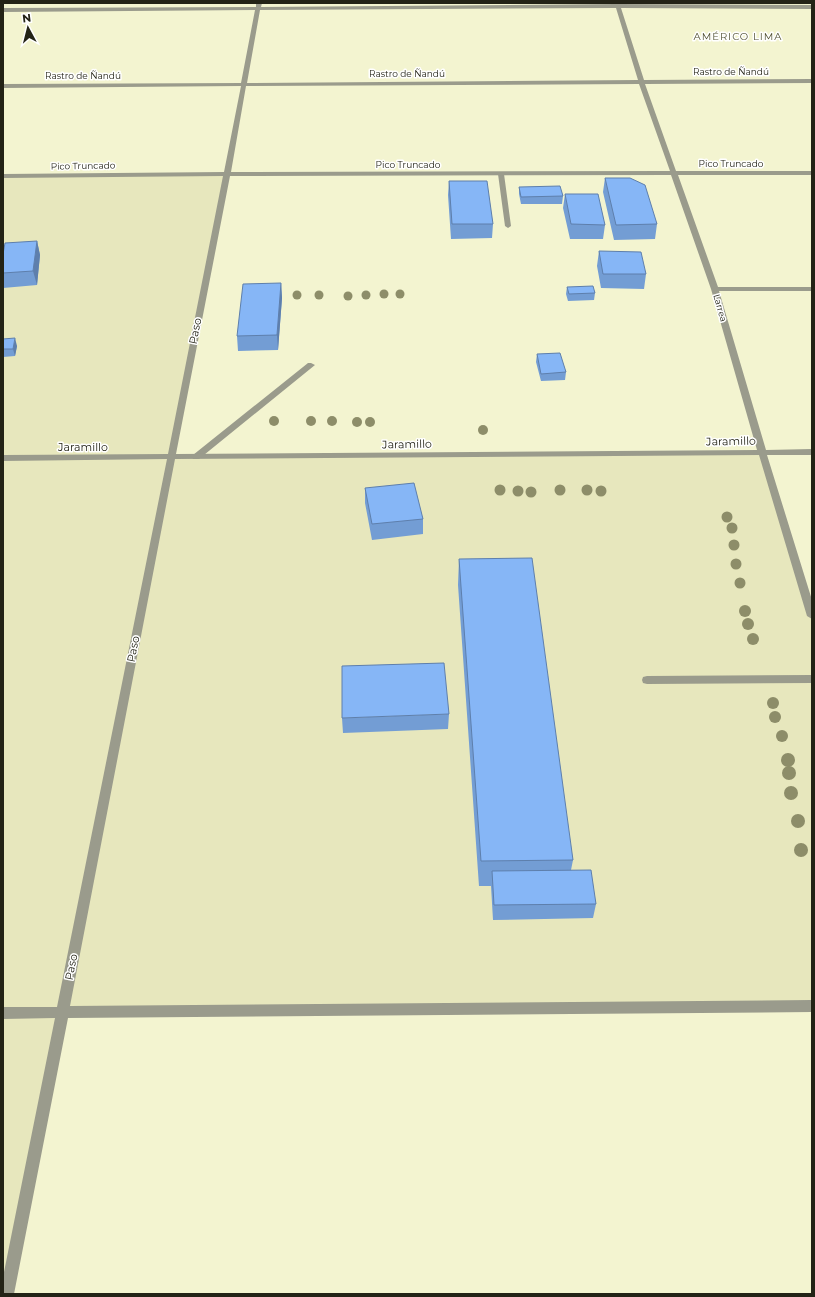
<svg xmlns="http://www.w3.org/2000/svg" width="815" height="1297" font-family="Montserrat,sans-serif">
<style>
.built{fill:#e7e7bd}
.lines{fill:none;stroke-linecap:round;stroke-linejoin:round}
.lane{fill:#9a9b8c;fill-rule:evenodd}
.street{fill:#9a9b8c;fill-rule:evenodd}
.tree{fill:#8d8d69}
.wall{fill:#739dd4}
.shaded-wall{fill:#5e7fac}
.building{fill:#86b6f6;stroke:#5e7fac}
.labels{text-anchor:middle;stroke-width:3;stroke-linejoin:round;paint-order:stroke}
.far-street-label{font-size:9px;fill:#232316;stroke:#fff}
.far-neighbourhood-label{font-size:10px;letter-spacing:1px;fill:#545435;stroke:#fff}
.street-label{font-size:11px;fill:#232316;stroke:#fff}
</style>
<rect width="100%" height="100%" fill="#f3f4d0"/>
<path class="built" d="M227 174 170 457 762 452 812 616V1006L62 1013 3 1294V176Z"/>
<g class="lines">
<path class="lane" d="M501 172 504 174 511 226 508 228 505 226 498 174Z
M308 363H311L315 365 199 459H193L192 457 193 455Z
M812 675V683L647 684 643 683 642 680 643 677 647 676Z"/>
<path class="street" d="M256 3H262L261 7 615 4 614 3H620V4L812 5V9L621 8 644 80 812 79V83L645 84 676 171H812V175H678L718 287H812V291H719L766 450 812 449V455H767L812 600V619L807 616 759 455 175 459 70 1006 812 1000V1012L68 1018 14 1294H3V1277L55 1018 3 1019V1007H57L167 459 3 461V455L168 454 223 176 3 178V174L224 172 241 86 3 88V84L241 83 255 10 3 12V8L256 7ZM616 8 638 80 247 83 260 10ZM639 84 670 171 231 172 246 86ZM671 175 711 289 757 450 176 454 230 176Z"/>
</g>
<g class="tree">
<circle cx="384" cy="294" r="4.5"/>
<circle cx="400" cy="294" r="4.5"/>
<circle cx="297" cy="295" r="4.5"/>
<circle cx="319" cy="295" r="4.5"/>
<circle cx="366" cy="295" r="4.5"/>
<circle cx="348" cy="296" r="4.5"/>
<circle cx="274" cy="421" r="5"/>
<circle cx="311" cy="421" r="5"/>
<circle cx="332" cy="421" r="5"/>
<circle cx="357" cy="422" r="5"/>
<circle cx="370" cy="422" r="5"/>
<circle cx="483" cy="430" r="5"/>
<circle cx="500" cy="490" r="5.5"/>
<circle cx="560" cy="490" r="5.5"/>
<circle cx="587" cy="490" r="5.5"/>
<circle cx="518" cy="491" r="5.5"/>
<circle cx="601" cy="491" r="5.5"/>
<circle cx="531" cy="492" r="5.5"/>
<circle cx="727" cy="517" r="5.5"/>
<circle cx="732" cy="528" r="5.5"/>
<circle cx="734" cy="545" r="5.5"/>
<circle cx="736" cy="564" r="5.5"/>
<circle cx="740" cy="583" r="5.5"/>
<circle cx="745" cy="611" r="6"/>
<circle cx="748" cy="624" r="6"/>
<circle cx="753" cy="639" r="6"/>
<circle cx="773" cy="703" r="6"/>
<circle cx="775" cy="717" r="6"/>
<circle cx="782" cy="736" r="6"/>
<circle cx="788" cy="760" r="7"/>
<circle cx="789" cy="773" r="7"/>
<circle cx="791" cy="793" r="7"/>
<circle cx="798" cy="821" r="7"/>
<circle cx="801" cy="850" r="7"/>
</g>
<path class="wall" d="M605 178 657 224 655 239 614 240 603 192Z
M449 181 493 224 492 238 451 239 448 195Z
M519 187 563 196 562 204H521L519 194Z
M565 194 605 225 603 239H570L563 208Z
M37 241 40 255 37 285 3 288V254Z
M599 251 646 274 644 289 601 288 597 266Z
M281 283 282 298 278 350 238 351 237 336Z
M567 287 595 293 594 300 568 301 566 294Z
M3 339 17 346 15 356 3 357Z
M537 354 566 372 565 380 541 381 536 362Z
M365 488 423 519V534L372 540 365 503Z
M459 559 573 860 571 870 596 904 593 918 493 920 491 886H479L458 585Z
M449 714 448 729 343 733 342 718Z"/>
<path class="shaded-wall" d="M37 241 40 255 37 285 33 271Z
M281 283 282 298 278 350 277 335Z
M15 338 17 346 15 356 13 349Z"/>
<path class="building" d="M605 178H630L645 185 657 224 616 225Z
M449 181H487L493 224H452Z
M560 186 563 196 521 197 519 187Z
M565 194H598L605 225 571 224Z
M37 241 33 271 3 273V254L5 243Z
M599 251 641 252 646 274H603Z
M281 283 277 335 237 336 243 284Z
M593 286 595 293 569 294 567 287Z
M15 338 13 349H3V339Z
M560 353 566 372 541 374 537 354Z
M414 483 423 519 372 524 365 488Z
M532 558 573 860 481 861 459 559Z
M444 663 449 714 342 718V666Z
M591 870 596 904 494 905 492 871Z"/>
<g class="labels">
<g class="far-street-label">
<text x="731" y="75">Rastro de Ñandú</text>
<text x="407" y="77">Rastro de Ñandú</text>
<text x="83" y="79">Rastro de Ñandú</text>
<text x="731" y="167">Pico Truncado</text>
<text x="408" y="168">Pico Truncado</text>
<text transform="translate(83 166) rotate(-1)" y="3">Pico Truncado</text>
<text transform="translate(720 308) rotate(74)" y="3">Larrea</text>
</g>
<g class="far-neighbourhood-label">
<text x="738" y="40">AMÉRICO LIMA</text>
</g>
<g class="street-label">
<text transform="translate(195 331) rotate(-79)" y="4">Paso</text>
<text transform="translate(731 441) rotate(-1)" y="4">Jaramillo</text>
<text transform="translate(407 444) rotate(-1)" y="4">Jaramillo</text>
<text x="83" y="451">Jaramillo</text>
<text transform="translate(133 649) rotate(-79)" y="4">Paso</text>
<text transform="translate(71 967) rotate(-79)" y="4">Paso</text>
</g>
</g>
<rect width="815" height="1297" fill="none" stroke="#232316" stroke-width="8"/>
<g transform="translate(28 28) rotate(353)" stroke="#ffffff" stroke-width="3" paint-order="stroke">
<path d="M0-3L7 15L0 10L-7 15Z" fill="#232316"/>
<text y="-6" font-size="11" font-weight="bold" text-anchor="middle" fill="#232316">N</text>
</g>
</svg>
